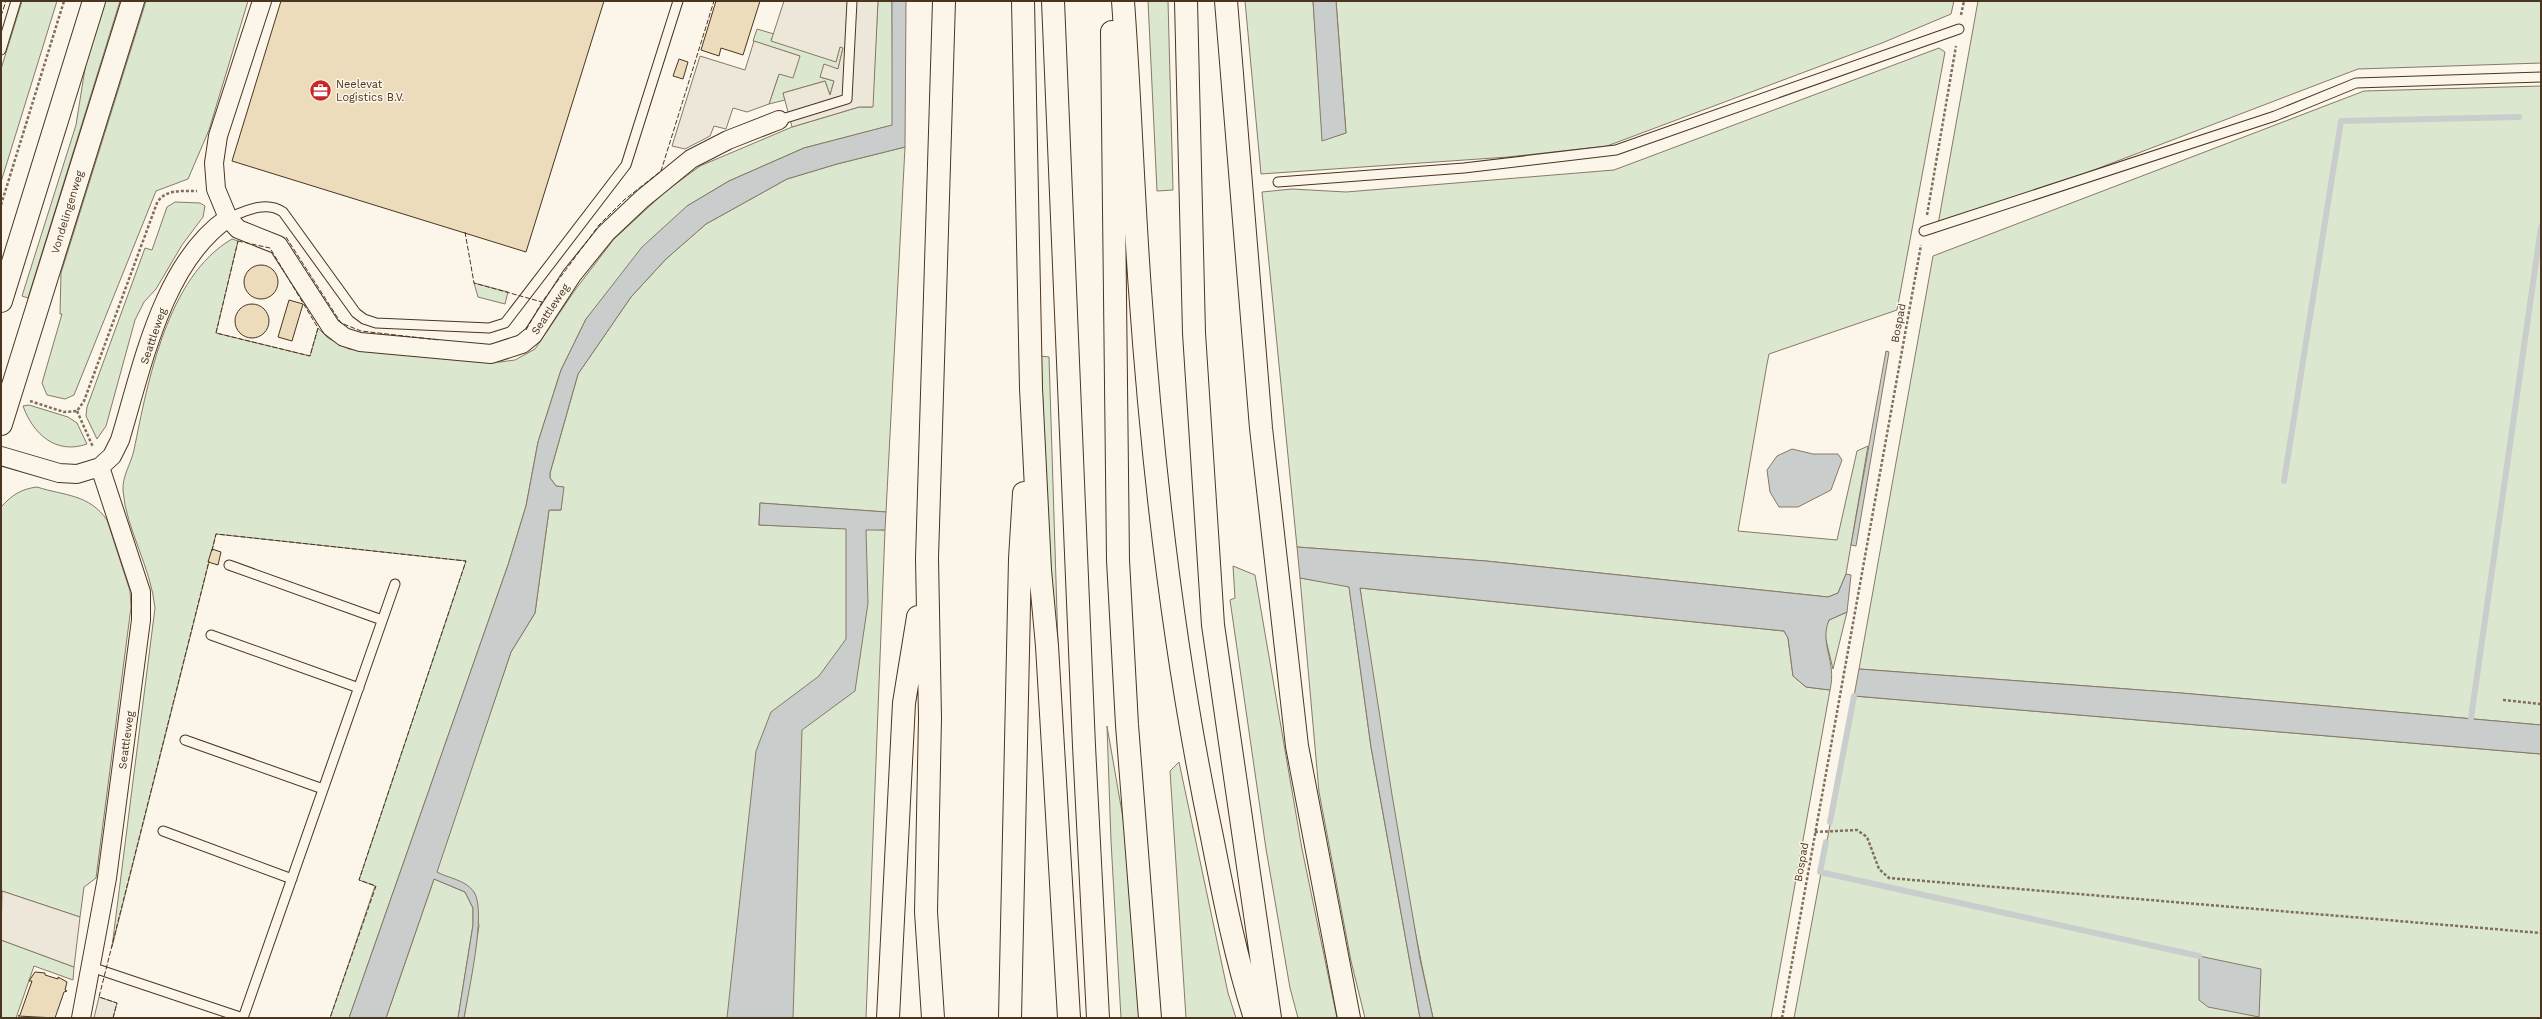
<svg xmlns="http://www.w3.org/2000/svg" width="2542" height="1019" font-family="'Work Sans',sans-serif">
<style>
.green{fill:#dce7d0;stroke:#887966}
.parking{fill:#ede7d9;stroke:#887966}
.water{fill:#c9cecd;stroke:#887966}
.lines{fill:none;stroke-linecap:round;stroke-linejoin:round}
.stream{stroke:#c9cecd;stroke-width:6}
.building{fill:#ecdcbc;stroke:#4a3520}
.service-casing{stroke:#4a3520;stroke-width:11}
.minor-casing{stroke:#4a3520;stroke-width:20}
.secondary-casing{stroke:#4a3520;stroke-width:24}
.motorway-casing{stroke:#4a3520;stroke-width:24}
.path{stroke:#7f6f5c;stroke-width:2.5;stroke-dasharray:3 2;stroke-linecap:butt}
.service{stroke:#fbf6e9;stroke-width:9}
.minor{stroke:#fbf6e9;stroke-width:18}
.secondary{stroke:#fbf6e9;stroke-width:22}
.motorway{stroke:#fbf6e9;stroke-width:22}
.fence{stroke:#4a3520;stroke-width:1;stroke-dasharray:5 2;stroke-linecap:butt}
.labels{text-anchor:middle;stroke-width:3;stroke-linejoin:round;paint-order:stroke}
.poi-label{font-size:11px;fill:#4a3520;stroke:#fbf6e9;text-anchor:start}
.street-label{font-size:11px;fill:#4a3520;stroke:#fbf6e9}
</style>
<rect width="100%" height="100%" fill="#fbf6e9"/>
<path class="green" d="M22 1H57L1 182V69Z
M104 1H120L28 298 22 296 76 125 87 56Z
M146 1H248L209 130 188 179 156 191 74 395 65 399 47 395 42 383 62 314H60L61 273Z
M878 1H892L893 125 804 148 729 181 687 206 586 319 561 370 538 442 526 506 508 565 349 1018H330L375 886 359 880 466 561 216 534 112 947 155 608C151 567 126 529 123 491 122 476 131 464 134 450 148 381 167 277 232 239L238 241 216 333 310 356 318 328 328 338 349 349 480 361 500 362 515 360 535 349 575 290 614 239 666 191 700 166 792 127 859 107H872Z
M1148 1H1168L1173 190 1157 191Z
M1245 1H1313L1323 140 1346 133 1336 1H1954L1951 14 1882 43 1607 146 1508 157 1261 174Z
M1978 1H2541V63L2358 69 1937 230Z
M757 29 774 34 771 40 836 61 840 47 843 48 838 69 820 77 834 81 830 95 825 81 783 93 785 100 769 104 779 74 800 56 753 41Z
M1939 48 1945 52 1897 310 1769 354 1767 364 1738 531 1837 540 1857 451 1868 446 1846 574 1838 593 1828 597 1486 561 1297 547 1262 192 1292 189 1346 192 1614 170Z
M2541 86V725L2181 693 1859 669 1933 256 2364 91Z
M905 147 886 512 760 503 759 525 885 530 866 1018H464L479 926 474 892 436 872 511 652 535 613 549 510H561L563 487 556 486 550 478V473L578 374 631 297 666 259 706 224 787 179 837 164Z
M175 202 200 203 205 206 203 217 182 245 156 289 144 302 135 320 106 426 97 439 86 416 87 407 145 248 152 250 167 207Z
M474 283 508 292 505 304 478 297Z
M1041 356 1049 357 1058 645 1080 1018H1076L1052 645Z
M29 405 68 417 77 423 87 444C56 455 33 434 23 406Z
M37 487C65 496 89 494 107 520L130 591 131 607 96 878 84 887 80 917 2 891 1 895V507C12 495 21 489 37 487Z
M1233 566 1255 575 1302 849 1337 1018H1298L1290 988 1266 849 1230 600 1235 598Z
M1300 578 1349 586 1371 747 1420 1018H1365L1351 961 1319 792Z
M1360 588 1784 631 1788 638 1793 676 1806 687 1830 690 1771 1018H1433C1402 876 1379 732 1360 588Z
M1847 612 1833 669 1824 632 1829 620Z
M1854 696 2541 754V1018H1794Z
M1107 726 1127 841 1140 1018H1121L1111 841Z
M1179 762 1228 993 1236 1018H1186L1170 771Z
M434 879 465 892 473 908V925L458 1018H386Z
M1 940 74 967 73 980 34 966 16 1018H1Z"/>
<path class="parking" d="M784 1H878L873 107H859L792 127 783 93 825 81 830 95 834 81 820 77 824 64 838 69 843 48 840 47 836 62 771 41Z
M754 41 800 56 793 78 779 74 769 104 747 112 733 108 726 129 714 126 710 136 685 149 672 146 700 56 745 70Z
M2 891 80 917 74 967 1 940Z
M99 997 117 1003 113 1018H94Z"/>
<path class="water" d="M892 1H906L905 147 837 164 787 179 706 224 666 259 631 297 578 374 550 473V478L556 486 564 487 561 510H549L535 613 511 652 437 872C448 878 466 880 474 892 487 911 468 993 464 1018H458L473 925V908L465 892 434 879 386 1018H349L508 565 526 506 538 442 561 370 586 319 642 247 687 206 729 181 804 148 892 125Z
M1313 1H1336L1346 133 1322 141Z
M1886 351 1889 352 1856 546 1851 545Z
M1792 449 1813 454H1838L1842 460 1831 490 1798 507H1779L1770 492 1767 470 1777 456Z
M760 503 886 512 885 530H866L868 603 855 691 802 730 793 1018H727L756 751 771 712 819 676 846 639V529L759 525Z
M1297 547 1486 561 1828 597 1838 593 1846 574 1851 575 1847 612 1829 620C1819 644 1837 661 1830 690L1806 687 1793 676 1788 638 1784 631 1360 588 1392 795 1420 959 1433 1018H1420L1371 747 1349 587 1300 578Z
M1859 669 2181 693 2541 725V754L1854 696Z
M2199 956 2261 969 2259 1017 2208 1007 2199 1000Z"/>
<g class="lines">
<path class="stream" d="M2284 481 2341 121 2519 117
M2471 718 2541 227
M1830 822 1854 696
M1826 842 1820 872 2199 956"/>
</g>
<path class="building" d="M281 1H604L526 252 232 161Z
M716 1H760L743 55 721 48 719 56 701 50Z
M679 59 688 62 683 79 673 76Z
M244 282a17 17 0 1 1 34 0a17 17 0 1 1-34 0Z
M289 300 303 304 292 341 278 337Z
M235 321a17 17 0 1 1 34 0a17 17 0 1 1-34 0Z
M212 549 221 552 218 565 208 562Z
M35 972 45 973V975L58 979V977L67 982 65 990 67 991 64 992 55 1018 18 1016 20 1015 32 981H29Z"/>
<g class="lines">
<defs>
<path id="service" d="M1 50 16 1
M779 120 847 99 852 1
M1278 182 1464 168 1616 150 1959 29
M228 218C245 211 266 200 283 212L356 313 364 319 376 323 489 328 505 323 626 165 678 1
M1924 231 2275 116 2356 83 2541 77
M229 565 382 620
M211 635 359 688
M185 740 323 789
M163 831 292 879
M91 967 243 1018 395 584"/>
<path id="minor" d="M262 1 218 136 214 163 216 189 228 218 238 229 278 245 331 327 344 337 360 342 491 354 522 344 533 335 572 275 606 233 642 199 691 159 728 140 779 120
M1 456 59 473 77 474 100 467
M81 1018 107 878 141 620V592L100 467 112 456 120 440C142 368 162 263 228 218"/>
<path id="secondary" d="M1 301 94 1
M1 424 133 1"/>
<path id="motorway" d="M1023 1 1031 388 1040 570 1047 646 1069 1018
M1053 1 1084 746 1098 1018
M1123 1C1130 97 1133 194 1140 290 1153 473 1174 657 1212 837 1224 898 1236 959 1255 1018
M1186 1 1194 333 1213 625 1270 1018
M1226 1 1261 428 1297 746 1349 1018
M1112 32 1118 560 1127 725 1150 1018
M888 1018 904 703 918 617
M933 1018 926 912 930 718 927 558 944 1
M1010 1018 1020 559 1024 493"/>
</defs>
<use href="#service" class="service-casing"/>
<use href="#minor" class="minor-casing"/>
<use href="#secondary" class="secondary-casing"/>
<use href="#motorway" class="motorway-casing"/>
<path class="path" d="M1961 15 1964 1
M1 205 64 1
M1927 215 1956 46
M30 401 64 412 77 411 84 401 157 203C165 189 182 191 197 191
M77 411 93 447
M2503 700 2541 704
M1815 832 1857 830 1867 837 1879 869 1889 878 2541 933
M1782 1018 1921 245"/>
<use href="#service" class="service"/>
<use href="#minor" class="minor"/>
<use href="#secondary" class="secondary"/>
<use href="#motorway" class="motorway"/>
<path class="fence" d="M1 16 6 1
M465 232 474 283 542 302
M286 237 341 323 361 331 439 340
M238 241 270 248 318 328 310 356 216 333Z
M526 330 542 302 599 225 624 200 661 171 714 1
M212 551 216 534 466 561 359 880 376 886 330 1018
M113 1018 117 1003 99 997 209 561"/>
</g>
<defs>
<symbol id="office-disc" viewBox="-11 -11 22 22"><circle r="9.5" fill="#c62828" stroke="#fbf6e9"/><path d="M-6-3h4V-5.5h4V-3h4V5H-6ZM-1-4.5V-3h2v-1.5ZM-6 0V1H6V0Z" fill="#fff"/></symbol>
</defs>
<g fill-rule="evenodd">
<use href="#office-disc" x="308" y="78" width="25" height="25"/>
</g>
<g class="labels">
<g class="poi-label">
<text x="336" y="88">Neelevat<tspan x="336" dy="13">Logistics B.V.</tspan></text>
</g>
<g class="street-label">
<text transform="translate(67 212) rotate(-73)" y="4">Vondelingenweg</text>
<text transform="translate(550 309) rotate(-56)" y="4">Seattleweg</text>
<text transform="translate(1898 323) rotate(-79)" y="4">Bospad</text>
<text transform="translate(153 336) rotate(-71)" y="4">Seattleweg</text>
<text transform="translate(126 740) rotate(-82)" y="4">Seattleweg</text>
<text transform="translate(1801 862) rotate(-80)" y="4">Bospad</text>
</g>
</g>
<rect width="2542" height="1019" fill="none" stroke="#4a3520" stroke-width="4"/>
</svg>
